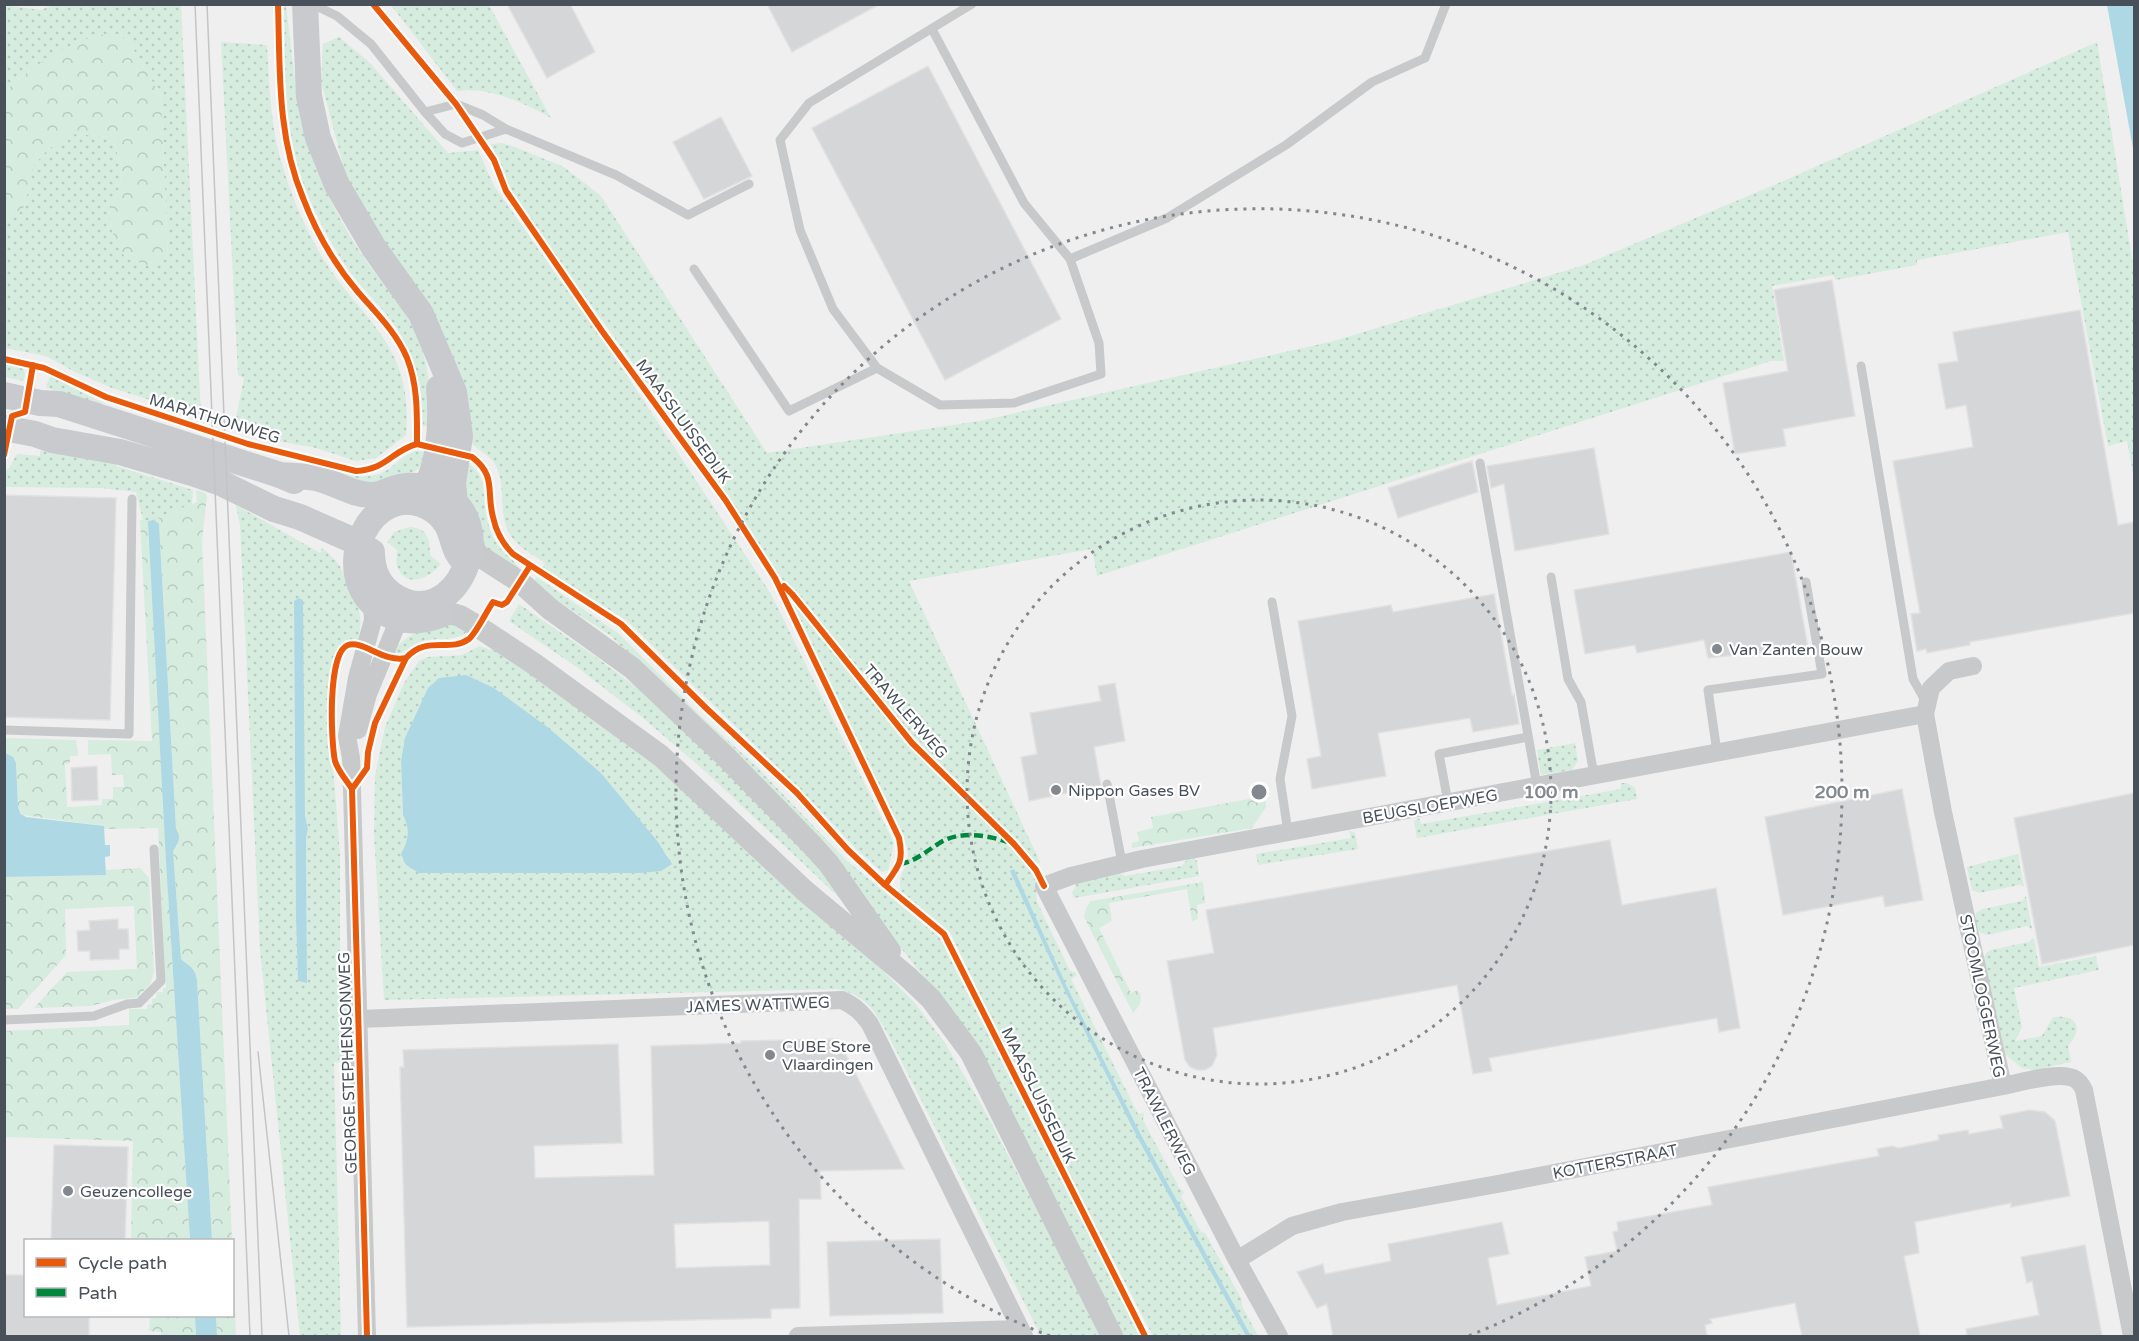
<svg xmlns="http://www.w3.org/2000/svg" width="2139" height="1341" font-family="'Varela Round',sans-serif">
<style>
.grass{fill:url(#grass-dots);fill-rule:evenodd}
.forest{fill:url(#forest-crowns)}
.water{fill:#afd8e5}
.building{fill:#d5d6d8;stroke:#e1e1e2;stroke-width:1.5;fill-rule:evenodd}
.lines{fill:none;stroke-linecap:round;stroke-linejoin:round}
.service{stroke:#c7c9ca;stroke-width:9}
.minor{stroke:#c7c9ca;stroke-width:18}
.tertiary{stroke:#c7c9ca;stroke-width:22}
.secondary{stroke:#c8cacd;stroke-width:26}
.tram{stroke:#c3c4c5;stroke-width:1.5}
.quiet{stroke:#00873e;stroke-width:4.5;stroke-dasharray:9 4.5;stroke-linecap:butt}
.cycleway-casing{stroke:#fff;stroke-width:10}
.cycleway{stroke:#e8590c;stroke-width:6}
.ring{fill:none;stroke:#82888e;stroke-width:3;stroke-dasharray:3 6}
.poi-dot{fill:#82888e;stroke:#fff;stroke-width:2}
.labels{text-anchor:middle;stroke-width:4.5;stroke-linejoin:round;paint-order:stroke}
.street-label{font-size:16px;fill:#485059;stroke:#fff}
.poi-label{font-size:16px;fill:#485059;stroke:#fff;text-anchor:start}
.centre{fill:#82888e;stroke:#fff;stroke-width:3}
.ring-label{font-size:18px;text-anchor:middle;font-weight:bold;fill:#82888e;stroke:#fff;stroke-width:4.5;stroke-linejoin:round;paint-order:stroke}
</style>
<defs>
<pattern id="grass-dots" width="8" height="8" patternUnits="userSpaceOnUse" patternTransform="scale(1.5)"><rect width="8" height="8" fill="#d6ecdf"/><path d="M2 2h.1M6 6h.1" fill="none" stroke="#b9ccc2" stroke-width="1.8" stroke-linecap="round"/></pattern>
<pattern id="forest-crowns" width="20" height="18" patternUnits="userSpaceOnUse" patternTransform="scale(1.5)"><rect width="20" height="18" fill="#d6ecdf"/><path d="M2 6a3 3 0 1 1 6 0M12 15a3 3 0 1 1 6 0" fill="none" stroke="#b9ccc2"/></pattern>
</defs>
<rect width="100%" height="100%" fill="#efefef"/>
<path class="grass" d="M55 4 181 5 201 416 112 388 75 372 46 356 5 348V221L24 207 34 165 48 149 75 134 112 137 122 168 118 194 109 212 114 238 125 257 146 265 168 258 161 96 129 42 113 32 34 67 5 91 4 5 41 10Z
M284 5H286C294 69 298 131 326 191 339 218 354 245 372 269 390 292 409 314 419 341 430 369 431 397 431 426H423C423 389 415 353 393 323 382 308 369 295 357 281 337 256 322 227 309 198 282 134 286 72 284 5Z
M391 5H489L551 118C522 102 490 87 457 91Z
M339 37 370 63 448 153 478 150 494 186 618 362 771 594 894 843 888 870 882 872 857 850 800 789 627 621 543 568 545 563C535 556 523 550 515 541 495 520 508 490 496 466 491 456 480 451 472 444L459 379 452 354 439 326 361 208 344 169 321 81 323 44Z
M221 42 267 45C269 78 270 113 277 145 285 179 298 213 314 243 354 318 415 338 406 435L376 458 356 461 316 448 278 441 234 428 244 378 238 375Z
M2097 42 2134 271V481L2127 441 2108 446 2068 232 1917 260V265L1836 280 1833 275 1772 286 1784 361H1771L1097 576 1092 549 909 581 1040 862 1038 864 910 734 772 567 662 404 510 192 501 167 491 144 502 143 515 147 564 167 601 196 767 453 980 421 1334 341 1584 265 1781 182Z
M5 364 23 367 25 374 24 381 5 377Z
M50 376 103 403 101 408 46 387Z
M40 451 74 453 116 461V466L193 490 192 504 153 520H143L136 492 102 488 5 487 4 471 9 468 17 454 40 456Z
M417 451 429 452 423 464 415 471 385 481 361 484 328 469C348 475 369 482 389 469 398 462 405 454 417 451Z
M469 464C490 478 481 501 488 523 491 534 496 544 504 552 509 557 516 562 519 569 510 564 498 559 490 553 472 538 465 491 462 468Z
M236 505 320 553 322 548C342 564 341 568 351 590 360 611 363 618 358 640L344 642 338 648 332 668 328 704 340 854V952L346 982 349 1061 334 1062 341 1336H300L260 950 240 525ZM294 601 305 816 308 829 306 838 307 982 298 981 296 920Z
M410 527C428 528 430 540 430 555L441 564C432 576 408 589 399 570 395 564 397 557 397 550L387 542 394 532Z
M537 577 619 634 702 717 757 767 846 860 940 938 1048 1154 1143 1336H1121L946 1005 893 938 681 707 611 636 532 584Z
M787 595 911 747 1001 836 1031 871 1038 885 1036 893 1037 902 1070 971 1075 972 1077 975 1071 979 1138 1114 1144 1113 1143 1120 1180 1189 1184 1192 1181 1196 1201 1232 1205 1233 1242 1300V1306L1258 1336H1153L1029 1098 950 932 901 891C896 872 909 870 908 854 908 848 904 840 902 835Z
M519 604 592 654 659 704 801 842 845 903 706 772 643 718 578 668 509 621Z
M454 625 469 630C458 642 438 637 423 641 411 643 404 655 393 656L391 653C409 631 427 627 454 625Z
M494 644 621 733 871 959 914 1002 945 1043 981 1104 1049 1233 1100 1336H1041L887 1033C875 1011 865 995 838 989L384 1000 374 834 375 776 385 727 404 683 419 661 428 657 462 655 480 646 490 650ZM550 729 601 773 668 856 408 843 407 822 403 815 401 761 405 738Z
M1575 743 1578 761 1572 770 1541 775 1537 750Z
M1621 783H1627L1635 788 1637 799 1417 838 1414 821 1419 818 1421 824 1621 789Z
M1349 831 1355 833 1358 849 1258 865 1256 854 1351 838Z
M2018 854 2024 887 2020 885 1979 893 1972 890 1967 867Z
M1194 857 1197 861 1199 876 1074 898 1072 893 1078 881 1116 871 1125 876 1182 866 1188 858Z
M2026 896 2032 929 2027 926 1987 935 1979 932 1974 921 1976 913 1982 909 2022 901Z
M2034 938 2039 967 2096 956 2099 970 2014 988 2022 1027 2015 1041 2042 1036 2053 1017C2064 1016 2080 1017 2076 1033 2075 1037 2070 1043 2068 1046L2071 1062 2034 1070 2022 1068 2003 1053 1983 961 1986 953 1990 950 2029 942Z"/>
<path class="forest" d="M113 32 129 42 161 96 168 259 146 265 125 257 114 238 109 212 118 194 122 168 112 137 75 134 48 149 34 165 24 207 5 221V91L34 67 78 41Z
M196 490 205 493 207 496 202 541 232 1240H212L197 980C195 967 190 966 181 959L173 851 178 844V831L176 829 159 524 166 862 190 1240H131L133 1141 5 1137 4 1031 129 1025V1009H147V1005L152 1004V999L156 998 157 992H163V988H166L158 828 104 829 103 826 23 815 18 807 16 763 5 753V738L76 740 78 756H70V763L65 764 67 807 102 805V799H113V787H124L123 775H112L111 754 88 755V740L152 741 140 520H153L197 502Z
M1265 796 1266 807 1252 828 1132 848V843L1139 841 1137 832 1153 828 1151 817Z
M140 868 149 878 154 972 150 985 140 994V997L114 1000 90 1006 34 1008 67 972 137 969 134 906 65 909 66 955 18 1009H5L4 877 105 875 106 870Z
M1203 882 1205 903 1197 905 1198 919 1192 921 1187 889 1109 903 1112 921 1099 928 1131 993 1138 990C1144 1000 1140 1005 1133 1013L1084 917 1086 908 1091 901Z
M233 1254 236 1336H217L216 1316H232Z
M150 1316H195L196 1336H161V1332L149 1331Z"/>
<path class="water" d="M2107 5H2134V154Z
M154 520 159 524 176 829C182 837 178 844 173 851L181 959C189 966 195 967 197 980L212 1240H190L166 862 148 521Z
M299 598 303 600 305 816 308 829 306 838 307 983 298 981 296 920 294 601Z
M466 675 494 688 550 729 601 773 658 842 672 864 661 871 640 873H419L406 865 401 854C409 841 410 828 403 815L401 761 405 738 428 688 439 678Z
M5 753 13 757 16 763 18 807 21 814 26 817 104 826 105 845H110V856L105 857 106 875 5 877Z
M1014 869 1067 987 1140 1133 1251 1336H1246L1136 1135 1063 987 1010 871Z
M195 1316H216L217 1336H196Z"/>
<path class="building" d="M507 4H570L595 52 547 78Z
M767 4H880L792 52Z
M928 66 1061 319 945 380 812 128Z
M721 117 752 176 704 199 673 142Z
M1832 280 1855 416 1783 429 1786 446 1735 454 1723 383 1788 371 1774 290Z
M2080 310 2118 525 2134 522V613L1970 642V645L1927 653 1926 649 1917 651 1911 614 1920 613 1893 461 1973 447 1966 405 1946 409 1938 364 1958 361 1953 332Z
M1594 448 1609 534 1515 551 1504 484 1491 488 1487 466Z
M1472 461 1478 492 1398 518 1388 488Z
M4 495 116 498 110 720 4 717Z
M1791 552 1808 648 1708 658 1704 640 1637 653 1635 645 1585 654 1574 590Z
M1494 594 1512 695 1514 694 1519 724 1473 732 1470 718 1378 733 1386 776 1312 789 1307 759 1321 756 1298 621 1391 605 1393 612Z
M1115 683 1125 741 1094 747 1101 786 1029 801 1021 757 1037 754 1030 713 1101 701 1098 686Z
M97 766 98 800 72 801 71 768Z
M1902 789 1923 900 1885 907 1883 896 1783 915 1765 817Z
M2134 793V945L2042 964 2014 818Z
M1610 840 1622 905 1716 888 1740 1028 1719 1032 1717 1018 1489 1058 1492 1071 1473 1074 1457 985 1213 1028 1217 1055 1212 1066 1205 1070H1197L1190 1067 1185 1060 1167 961 1214 953 1206 910Z
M118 919V929H128L129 949H119V959L90 960V951H78L77 931 90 930 89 921Z
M838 1039 904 1169 820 1171 821 1199H799L800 1308 771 1309V1318L407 1327 400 1067H404L403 1050 618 1044 622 1143 534 1146 535 1178 654 1175 651 1046 741 1043V1041ZM769 1221 770 1265 676 1268 674 1224Z
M2029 1110 2045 1112 2055 1121 2070 1196 2011 1207V1203L1915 1222 1919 1253 1904 1256 1920 1336H1802L1795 1303 1710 1319 1712 1323 1705 1325 1707 1336H1333L1327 1304 1317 1308 1297 1272 1323 1264 1325 1274 1391 1261 1388 1244 1502 1222 1509 1254 1488 1258 1497 1305 1591 1286 1585 1257 1617 1251 1613 1232 1618 1231 1617 1222 1712 1205 1708 1187 1879 1156 1877 1149 1892 1146 1899 1148 1939 1140 1938 1135 1968 1130 1969 1134 2003 1128 2000 1116Z
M54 1145 128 1147 125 1240H51Z
M940 1239 943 1313 830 1316 827 1242Z
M2085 1245 2102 1336H1967L1966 1329 2039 1315 2032 1281 2027 1283 2021 1257Z
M5 1275H26V1316H89V1336H4Z"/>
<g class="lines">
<path class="service" d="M312 4 337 16 371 44 425 112 445 134 462 143 506 129
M972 4 809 103 780 140 800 230 833 309 877 368 940 405 1014 403 1101 374 1099 343 1070 259 1167 218 1286 145 1372 82 1425 58 1446 4
M932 29 1024 203 1070 259
M425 112 456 104 483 115 506 129 616 175 688 215 749 184
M694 269 789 411 877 368
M1861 366 1913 679 1926 702
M1480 463 1537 786
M1551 577 1568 679 1581 702 1594 775
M1272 602 1292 716 1280 779 1288 832
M4 730 129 734 132 499
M1717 752 1708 690 1822 674 1806 582
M1107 784 1122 863
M1448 802 1439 754 1528 737
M4 1020 94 1016 127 1004 139 1003 161 981 154 849"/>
<path class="minor" d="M1973 666 1949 671 1931 688 1925 714 1943 812 2003 1086C2019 1083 2061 1070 2075 1079 2079 1081 2082 1086 2084 1090L2132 1336
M358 730 368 694 399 619
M360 1019 842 1000C855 1006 862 1013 870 1024L1024 1336
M1237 1260 1292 1226 1342 1212 1503 1183 2003 1086
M367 1336 352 789 351 758 347 736 357 678 373 620 372 602
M798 1336 1020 1329
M1279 1336 1237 1260 1044 886 1071 876 1142 859 1925 714"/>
<path class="tertiary" d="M471 544 478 555 520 582 550 609 632 668 725 756 812 845 829 864 890 951
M440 615 453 614 460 616 477 626 533 663 661 756 805 891 908 977 931 999 971 1053 1112 1336"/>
<path class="secondary" d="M305 4 309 96 318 138 337 185 374 248 421 314 454 392 460 436 453 483 455 504
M4 395 40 403 59 404 280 475 294 481
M4 428 35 434 52 440 120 452 192 473 221 483 274 509 300 517 352 540 372 552C372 570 378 585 393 595 454 637 509 520 435 490 421 485 405 484 390 490 385 492 379 495 373 495 353 496 335 482 316 478 304 476 292 476 280 475
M416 499C441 476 442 420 439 388
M440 615C421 622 401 623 383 612 323 574 374 472 433 510 457 526 448 548 465 562"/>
<path class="tram" d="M195 4 250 1336
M207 4 262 1336
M258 1052 289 1336"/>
<path class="quiet" d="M900 864C916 861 925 852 938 844 958 830 986 835 1008 842"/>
<defs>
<path id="cycleway" d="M278 4C280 70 277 136 303 198 316 232 335 265 358 292 376 313 396 332 407 358 418 386 417 414 417 444
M373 4 456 104 494 160 506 191 602 331 726 501 775 578 899 838C904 861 899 866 885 885
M4 359 44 368 106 397 248 444 356 471C388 469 391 451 417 444
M417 444 472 457C497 476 486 492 493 517 496 532 503 544 513 554L621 624 706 708 797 793 848 850 885 885 944 934 1145 1336
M4 455 12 416 25 412 33 365
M784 586 792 594 912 743 1014 844 1036 870 1044 886
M352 789 367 768 368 752 375 723 406 658C427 635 449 653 469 639 477 632 486 612 493 602L502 605 507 602 530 566
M367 1336 352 789C347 781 338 771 335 761 331 742 327 652 348 645 363 640 384 663 406 658"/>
</defs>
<use href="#cycleway" class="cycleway-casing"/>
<use href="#cycleway" class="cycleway"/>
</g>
<g class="ring">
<circle cx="1259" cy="792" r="292"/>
<path d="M1050 1336A583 583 0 1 1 1468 1336"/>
</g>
<g class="poi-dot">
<circle cx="1717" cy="649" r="6"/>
<circle cx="1056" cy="790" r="6"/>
<circle cx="770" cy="1055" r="6"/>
<circle cx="68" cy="1191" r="6"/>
</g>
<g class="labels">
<g class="street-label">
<text transform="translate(215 418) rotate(17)" y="6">MARATHONWEG</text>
<text transform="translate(684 421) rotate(54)" y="6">MAASSLUISSEDIJK</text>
<text transform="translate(906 711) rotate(49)" y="6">TRAWLERWEG</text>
<text transform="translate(1430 806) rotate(-10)" y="6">BEUGSLOEPWEG</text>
<text transform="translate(1983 996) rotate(78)" y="6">STOOMLOGGERWEG</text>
<text transform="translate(758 1004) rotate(-2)" y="6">JAMES WATTWEG</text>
<text transform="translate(347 1063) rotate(-92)" y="6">GEORGE STEPHENSONWEG</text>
<text transform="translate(1039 1095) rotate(64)" y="6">MAASSLUISSEDIJK</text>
<text transform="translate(1165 1121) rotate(63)" y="6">TRAWLERWEG</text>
<text transform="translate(1615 1161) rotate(-11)" y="6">KOTTERSTRAAT</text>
</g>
<g class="poi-label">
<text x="1729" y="655">Van Zanten Bouw</text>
<text x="1068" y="796">Nippon Gases BV</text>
<text x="782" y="1052">CUBE Store<tspan x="782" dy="18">Vlaardingen</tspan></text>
<text x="80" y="1197">Geuzencollege</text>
</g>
</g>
<circle cx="1259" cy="792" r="9" class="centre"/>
<g class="ring-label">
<text x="1551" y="798">100 m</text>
<text x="1842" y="798">200 m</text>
</g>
<rect width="2139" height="1341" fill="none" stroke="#485059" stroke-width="12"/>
<rect x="24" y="1239" width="210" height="78" fill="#ffffff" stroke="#b6b9bd" stroke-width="1.5"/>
<rect x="36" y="1258" width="30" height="9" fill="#e8590c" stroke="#b6b9bd" stroke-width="1.5"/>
<text x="78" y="1269" font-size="18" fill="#485059">Cycle path</text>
<rect x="36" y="1288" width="30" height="9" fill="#00873e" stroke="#b6b9bd" stroke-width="1.5"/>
<text x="78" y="1299" font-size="18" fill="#485059">Path</text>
</svg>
